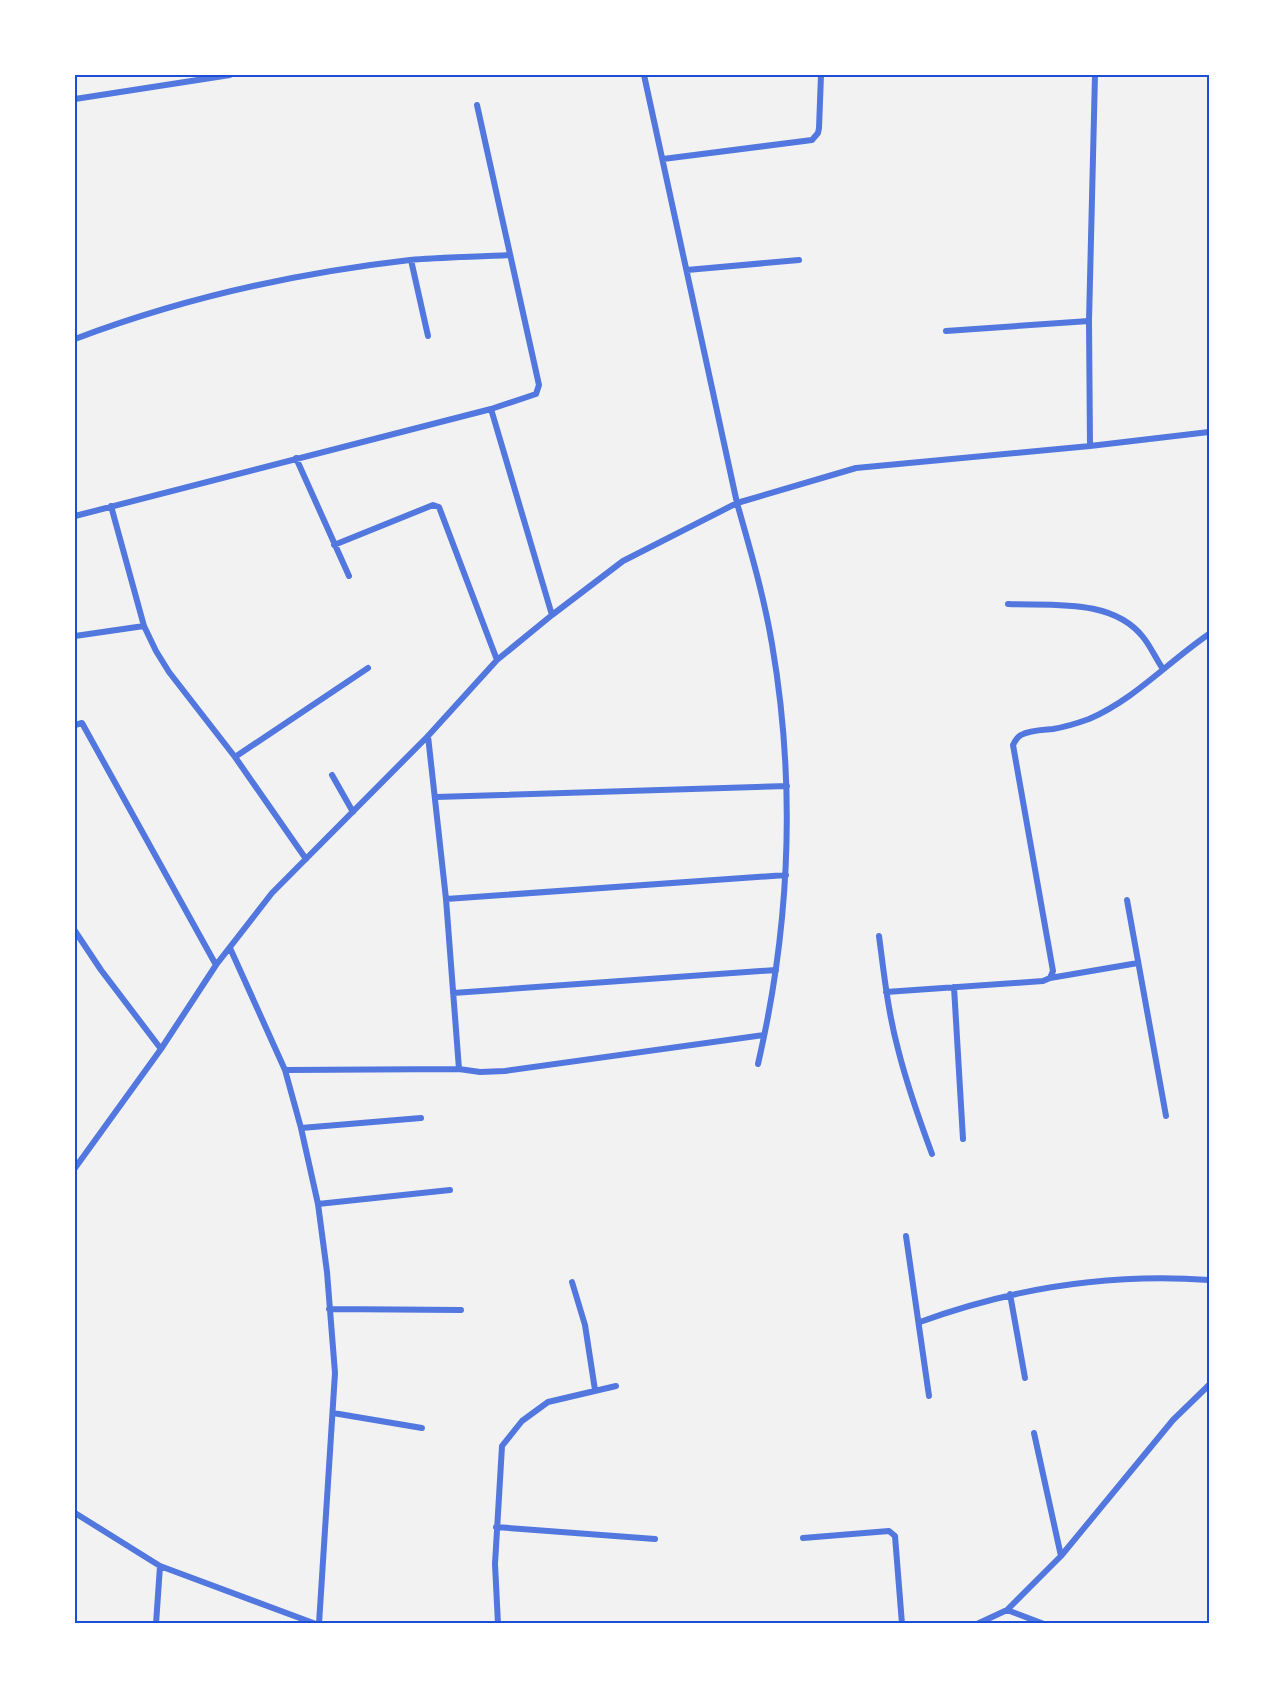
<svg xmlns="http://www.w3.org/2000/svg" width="1284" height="1699" font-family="Helvetica,sans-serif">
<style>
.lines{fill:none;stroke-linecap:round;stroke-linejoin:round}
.minor{stroke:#5277de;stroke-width:6}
.neatline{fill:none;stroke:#1d4ed8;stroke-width:2}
</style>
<rect width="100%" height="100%" fill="#f2f2f2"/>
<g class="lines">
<path class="minor" d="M644 75 737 503C750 549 764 596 772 644 796 784 790 926 758 1064
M75 99 230 75
M663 159 812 140 818 133 819 128 821 75
M411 260 428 336
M687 270 799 260
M946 331 1089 321
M75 339C183 298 296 273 410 260 443 257 477 257 510 255
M491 409 552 615
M1090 446 1089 321 1095 75
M296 458 349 576
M111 506 144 626 156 651 169 672 235 757 306 859
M75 516 491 409 536 394 539 385 477 105
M334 545 433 505 439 507 497 660
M1008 604C1052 606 1112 598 1143 637 1151 647 1156 659 1163 669
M75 636 144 626
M75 725 82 723 216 965
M428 736 446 899 459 1069
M235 757 368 668
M332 775 353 812
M436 797 787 786
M446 899 786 875
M1127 900 1166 1116
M75 931 101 970 161 1049
M879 936C884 974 888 1012 898 1049 907 1085 919 1119 932 1154
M230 948 285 1070 301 1128 318 1204 327 1272 335 1373 319 1624
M1050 978 1138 963
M954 987 963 1139
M886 992 1043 981 1050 978 1053 971 1013 745C1015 741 1017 737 1021 735 1030 730 1043 730 1053 729 1065 727 1078 723 1089 719 1135 699 1168 662 1209 634
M453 993 776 970
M285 1070 459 1069 480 1072 505 1071 764 1035
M301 1128 421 1118
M75 1168 161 1049 216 965 272 893 428 736 497 660 552 615 623 561 737 503 856 468 1090 446 1209 432
M318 1204 450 1190
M906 1236 929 1396
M572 1282 585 1325 595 1390
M1010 1294 1025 1378
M329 1309 461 1310
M920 1322C1013 1288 1110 1273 1209 1280
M333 1413 422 1428
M1034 1433 1061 1556
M75 1513 160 1566 316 1624
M496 1527 655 1539
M803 1538 889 1531 895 1536 902 1624
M1007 1610 1044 1624
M156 1624 160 1566
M498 1624 495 1564 502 1446 522 1421 548 1402 616 1386
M977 1624 1007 1610 1061 1556 1173 1420 1209 1385"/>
</g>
<rect width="1284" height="1699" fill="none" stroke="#ffffff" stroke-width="153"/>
<rect x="76" y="76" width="1132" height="1546" class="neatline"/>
</svg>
